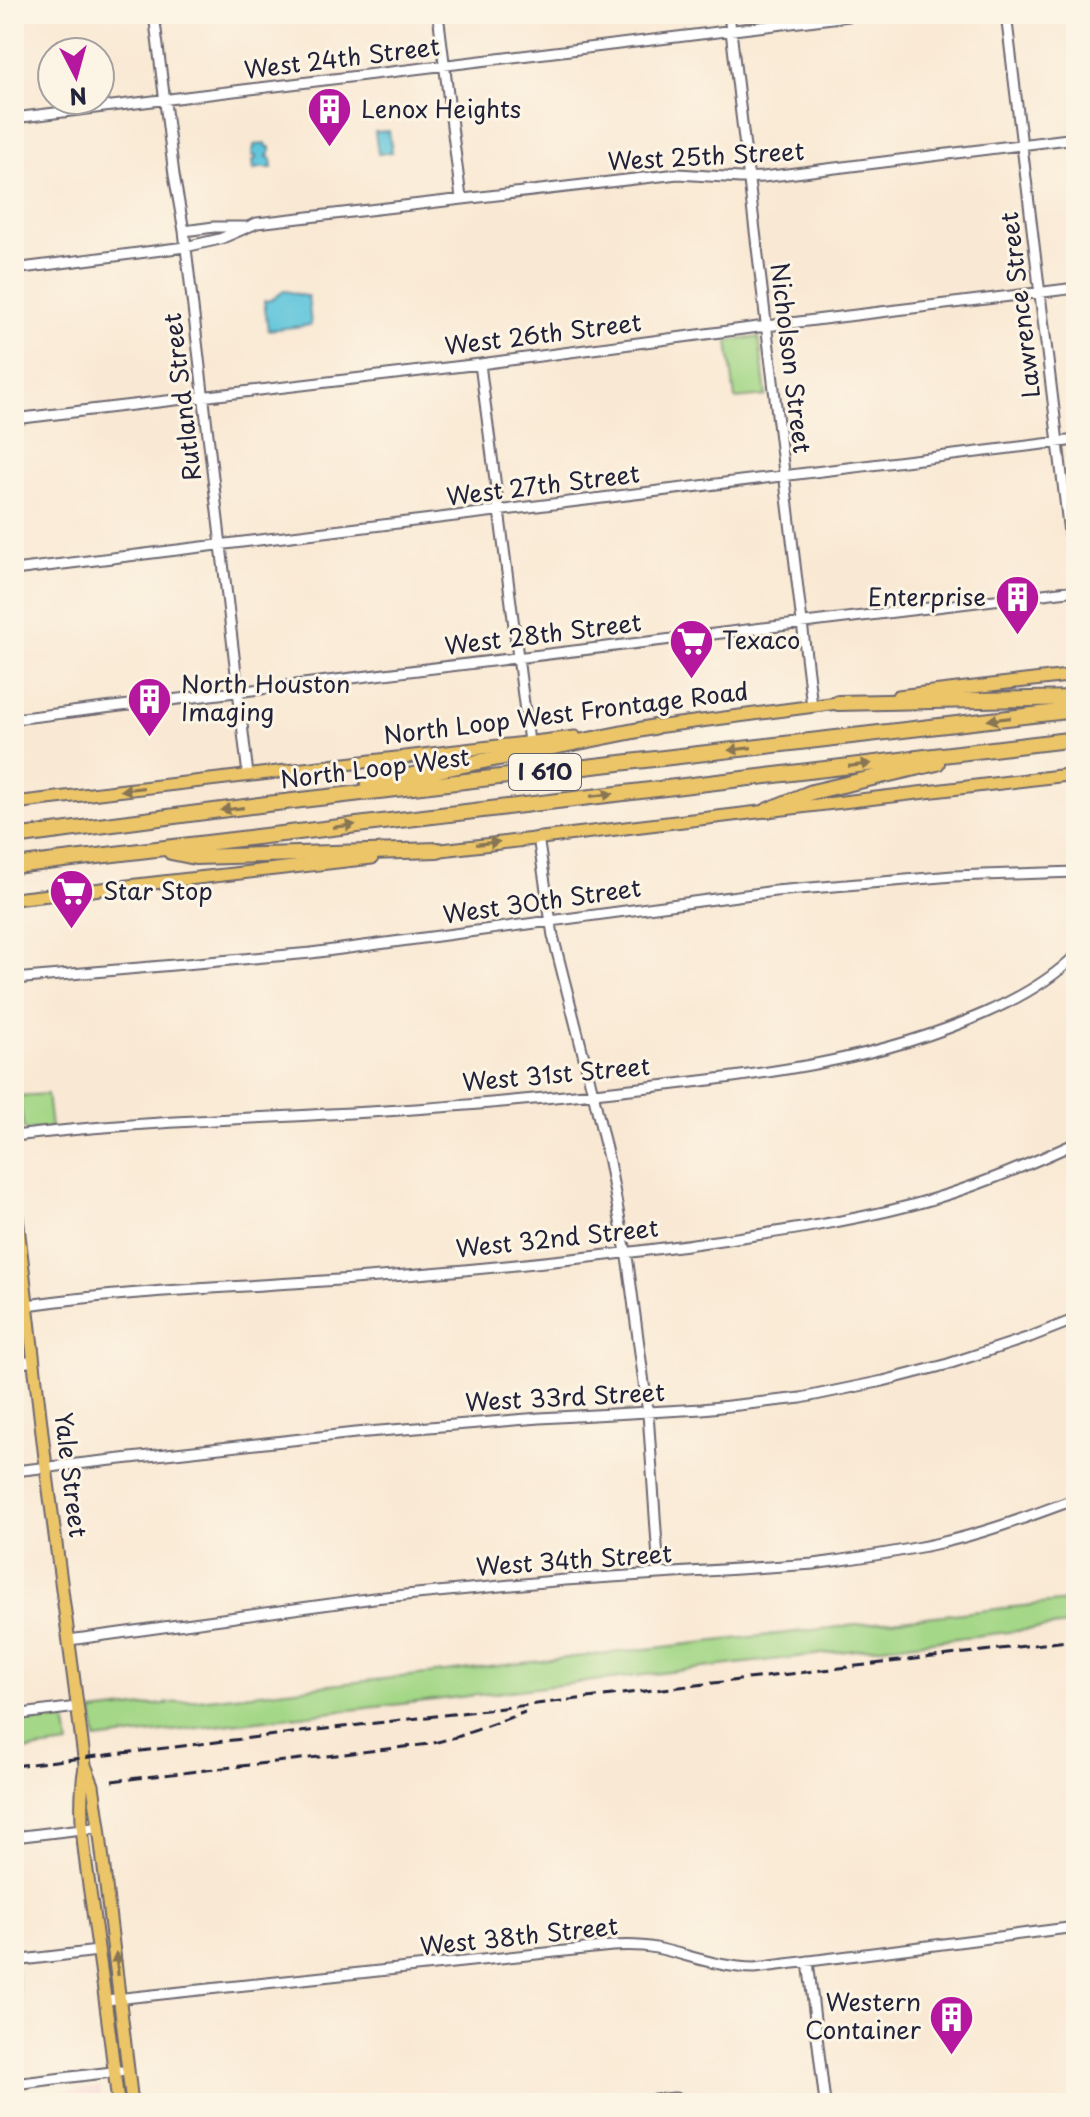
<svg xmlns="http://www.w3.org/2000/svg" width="1090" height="2117" font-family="'Playpen Sans',sans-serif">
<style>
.built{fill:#f7cfd2}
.green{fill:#a4d787;stroke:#637c61;stroke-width:2}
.water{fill:#5dc5da;stroke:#40748a;stroke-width:2}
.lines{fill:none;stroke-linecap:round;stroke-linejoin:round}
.minor-casing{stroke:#6d6871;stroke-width:13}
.major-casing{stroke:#6d6871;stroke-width:15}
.highway-casing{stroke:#6d6871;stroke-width:18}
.minor{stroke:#fff;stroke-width:9}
.major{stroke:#ecc569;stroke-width:11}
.highway{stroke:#ecc569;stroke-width:14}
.rail{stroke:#22223b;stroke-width:3;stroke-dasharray:12 6;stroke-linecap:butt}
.oneway{fill:#877452}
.labels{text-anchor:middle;stroke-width:6;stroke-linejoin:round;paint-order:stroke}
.shield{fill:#fcf5e5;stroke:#63616e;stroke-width:2}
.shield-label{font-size:22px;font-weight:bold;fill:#22223b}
.street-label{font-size:24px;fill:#22223b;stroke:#fcf5e5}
.poi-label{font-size:24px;fill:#22223b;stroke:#fcf5e5;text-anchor:start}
</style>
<rect width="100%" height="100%" fill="#fcf5e5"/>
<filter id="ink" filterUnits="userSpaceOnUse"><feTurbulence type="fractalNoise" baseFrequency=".0125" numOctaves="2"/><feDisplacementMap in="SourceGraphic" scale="16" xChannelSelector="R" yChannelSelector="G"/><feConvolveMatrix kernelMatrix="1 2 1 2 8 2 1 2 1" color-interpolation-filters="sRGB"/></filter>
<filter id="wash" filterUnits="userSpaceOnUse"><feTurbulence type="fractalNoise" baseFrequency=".006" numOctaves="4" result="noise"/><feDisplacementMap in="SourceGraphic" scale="32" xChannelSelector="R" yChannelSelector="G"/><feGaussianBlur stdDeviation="1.8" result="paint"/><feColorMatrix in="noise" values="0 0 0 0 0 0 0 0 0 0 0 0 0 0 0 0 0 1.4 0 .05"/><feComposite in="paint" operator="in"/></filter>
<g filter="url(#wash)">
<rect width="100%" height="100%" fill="#f9e9d4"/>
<path class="built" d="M100 2087 102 2103H14V2097Z"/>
<path class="green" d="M759 337 766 396 735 399 728 341Z
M47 1094 51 1128 24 1130 19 1096Z
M1076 1600V1624L96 1740 93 1712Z
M60 1716 65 1717 69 1745 14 1752V1722Z
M14 1970H16L22 2023 14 2024Z"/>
<path class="water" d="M389 131 392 152 378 154 375 132Z
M266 144 267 147H270V154L267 155V157L271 158 272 168H259L254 170 253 160 256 159V156H253L252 150 254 149V145Z
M284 291C294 291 299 297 308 296L311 325 268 330 264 301 271 300Z"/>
</g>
<g filter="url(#ink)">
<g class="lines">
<defs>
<path id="minor" d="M154 14 174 175 184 231 248 775
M438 14 461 198
M729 14 812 706
M1006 14 1076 591
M14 118 865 14
M184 231 214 227H244
M14 269 185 247 220 239 257 223 678 174 740 178 763 177 1076 138
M480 364 529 742
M14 419 480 364 758 327 1076 288
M14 570 1076 440
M14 719 1076 590
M538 837 553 936 593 1093 609 1162 628 1263 648 1413 659 1574
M14 979 311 953 775 891 953 876 1076 872
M14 1136C118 1123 224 1120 329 1114 435 1109 543 1099 649 1087 764 1074 878 1061 985 1013 1017 999 1051 980 1076 955
M27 1305C116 1292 204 1289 293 1283 422 1275 551 1263 679 1246 757 1235 836 1225 912 1205 969 1190 1023 1167 1076 1143
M14 1364 34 1361
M14 1471 355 1433 540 1418 702 1409 801 1398 883 1381 945 1365 1030 1337 1076 1319
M69 1640 374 1598 565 1580 814 1564C855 1558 895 1553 935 1544 983 1534 1030 1516 1076 1499
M14 1715 77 1707
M14 1837 99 1827
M14 1961 98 1951
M808 1961 825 2103
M106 2000 612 1946C627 1945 641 1945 656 1948 689 1955 720 1968 755 1968L1076 1927
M14 2084 120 2071
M625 2103 674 2098 681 2099 688 2103"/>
<path id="major" d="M898 696 1076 675
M648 728 845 702
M14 803 575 737
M433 851 1076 774
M14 899 372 858
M14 1191 46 1467 85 1765 93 1785 99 1827 132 2103
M85 1766C76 1817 87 1869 94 1919 103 1981 111 2042 118 2103"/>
<path id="highway" d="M838 703 1076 698
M368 784 654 727
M768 810 812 792 937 763
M14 837 267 804 1076 710
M171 852 195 857 438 850
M14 866 1076 739"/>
</defs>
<use href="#minor" class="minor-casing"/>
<use href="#major" class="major-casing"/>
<use href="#highway" class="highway-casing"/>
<use href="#minor" class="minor"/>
<use href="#major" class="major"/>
<use href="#highway" class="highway"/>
<path class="rail" d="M14 1766 1076 1640
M112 1781 430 1744 460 1736 525 1712"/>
</g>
<defs><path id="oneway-solid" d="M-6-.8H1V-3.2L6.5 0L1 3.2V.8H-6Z" transform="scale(2)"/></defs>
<g class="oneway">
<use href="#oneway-solid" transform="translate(999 719) rotate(173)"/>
<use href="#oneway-solid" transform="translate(740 749) rotate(173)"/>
<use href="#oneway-solid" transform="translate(860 765) rotate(-7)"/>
<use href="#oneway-solid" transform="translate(132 789) rotate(173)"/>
<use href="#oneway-solid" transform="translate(602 795) rotate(-7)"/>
<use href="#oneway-solid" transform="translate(232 809) rotate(173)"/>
<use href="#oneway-solid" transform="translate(344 826) rotate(-7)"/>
<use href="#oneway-solid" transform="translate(488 843) rotate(-7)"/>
<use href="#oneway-solid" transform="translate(117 1964) rotate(-96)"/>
</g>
</g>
<defs>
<symbol id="building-pin" viewBox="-11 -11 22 30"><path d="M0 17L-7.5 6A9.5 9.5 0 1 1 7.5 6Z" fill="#b5179e" stroke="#fcf5e5"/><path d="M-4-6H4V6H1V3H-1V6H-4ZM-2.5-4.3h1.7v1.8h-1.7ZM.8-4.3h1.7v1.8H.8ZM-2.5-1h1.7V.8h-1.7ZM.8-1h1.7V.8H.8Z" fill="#fff"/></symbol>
<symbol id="supermarket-pin" viewBox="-11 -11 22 30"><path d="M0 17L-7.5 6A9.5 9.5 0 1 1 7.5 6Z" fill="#b5179e" stroke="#fcf5e5"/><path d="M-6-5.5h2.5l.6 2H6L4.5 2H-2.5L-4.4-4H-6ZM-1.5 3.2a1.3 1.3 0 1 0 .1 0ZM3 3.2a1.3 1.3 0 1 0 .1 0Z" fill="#fff"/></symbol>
</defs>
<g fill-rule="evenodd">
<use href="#building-pin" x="304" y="84" width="51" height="69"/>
<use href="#building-pin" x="992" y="572" width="51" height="69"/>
<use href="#supermarket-pin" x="666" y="616" width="51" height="69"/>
<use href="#building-pin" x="124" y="674" width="51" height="69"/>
<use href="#supermarket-pin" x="46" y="866" width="51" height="69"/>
<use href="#building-pin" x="926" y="1992" width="51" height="69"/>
</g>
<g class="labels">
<rect class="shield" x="509" y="754" width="72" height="36" rx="6"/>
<g class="shield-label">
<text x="545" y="780">I 610</text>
</g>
<g class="street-label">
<text transform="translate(342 59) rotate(-7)" y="8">West 24th Street</text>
<text transform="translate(706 157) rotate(-3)" y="8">West 25th Street</text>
<text transform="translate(1021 305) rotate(-97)" y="8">Lawrence Street</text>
<text transform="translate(543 335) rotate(-7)" y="8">West 26th Street</text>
<text transform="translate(790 358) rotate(83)" y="8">Nicholson Street</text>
<text transform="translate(183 397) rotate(-97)" y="8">Rutland Street</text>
<text transform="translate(543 486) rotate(-7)" y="8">West 27th Street</text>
<text transform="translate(543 635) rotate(-7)" y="8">West 28th Street</text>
<text transform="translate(566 714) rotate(-7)" y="8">North Loop West Frontage Road</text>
<text transform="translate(375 769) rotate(-7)" y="8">North Loop West</text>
<text transform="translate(542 902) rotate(-8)" y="8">West 30th Street</text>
<text transform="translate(556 1075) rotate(-5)" y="8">West 31st Street</text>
<text transform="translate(557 1239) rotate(-6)" y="8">West 32nd Street</text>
<text transform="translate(565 1398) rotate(-3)" y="8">West 33rd Street</text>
<text transform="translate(70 1475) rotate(83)" y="8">Yale Street</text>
<text transform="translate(574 1561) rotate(-4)" y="8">West 34th Street</text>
<text transform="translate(519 1937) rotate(-6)" y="8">West 38th Street</text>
</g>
<g class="poi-label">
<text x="361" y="118">Lenox Heights</text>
<text x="986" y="606" text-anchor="end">Enterprise</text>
<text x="722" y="649">Texaco</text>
<text x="181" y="693">North Houston<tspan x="181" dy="28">Imaging</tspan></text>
<text x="103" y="900">Star Stop</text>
<text x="921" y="2011" text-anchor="end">Western<tspan x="921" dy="28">Container</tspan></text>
</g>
</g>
<rect width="1090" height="2117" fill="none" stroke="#fcf5e5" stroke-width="48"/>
<g transform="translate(76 76) rotate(174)"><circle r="38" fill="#fcf5e5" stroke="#a5a1a1" stroke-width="2"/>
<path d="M0-6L14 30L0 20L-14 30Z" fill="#b5179e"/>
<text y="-12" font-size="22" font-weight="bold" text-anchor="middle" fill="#22223b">N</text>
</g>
</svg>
